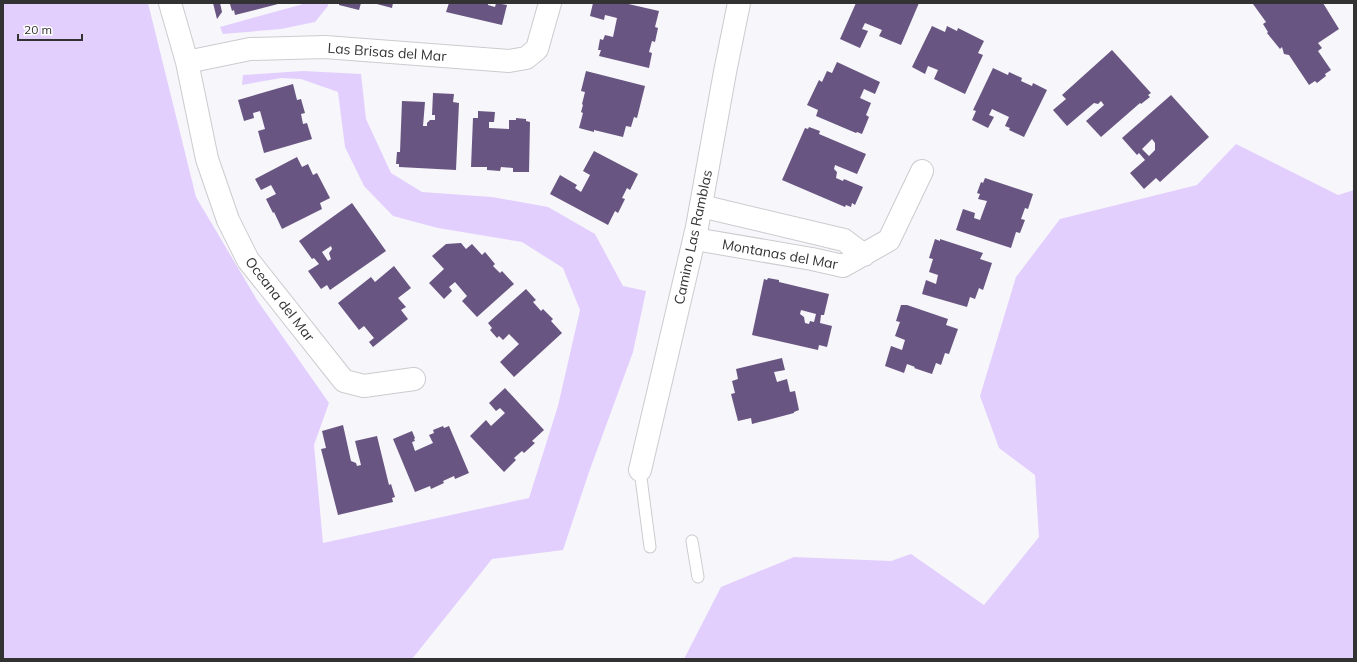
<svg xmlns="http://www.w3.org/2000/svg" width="1357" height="662" font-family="Mulish,sans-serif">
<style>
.green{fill:#e2cffe}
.building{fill:#685581;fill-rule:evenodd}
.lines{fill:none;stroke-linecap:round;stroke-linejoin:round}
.service-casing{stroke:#cccbcf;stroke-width:13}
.minor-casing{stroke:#cccbcf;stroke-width:24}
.tertiary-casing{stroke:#cccbcf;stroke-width:24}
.service{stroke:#fff;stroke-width:11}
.minor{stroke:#fff;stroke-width:22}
.tertiary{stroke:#fff;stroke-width:22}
.labels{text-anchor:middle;stroke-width:4;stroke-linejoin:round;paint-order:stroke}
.street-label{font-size:14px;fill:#323233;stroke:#fff}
</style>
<rect width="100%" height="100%" fill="#f7f6fa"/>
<path class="green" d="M3 3H148L196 197 257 300 329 403 314 445 323 543 529 498 558 406 580 310 563 268 522 242 438 228 393 216 364 186 345 147 338 92 301 79 281 78 242 85 243 75 303 71 361 74 366 119 391 173 422 192 492 197 548 207 595 234 623 286 646 291 633 352 589 472 563 550 492 559 412 659H3Z
M307 3H328V6L315 22 281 29 223 34 220 27Z
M1236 144 1338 195 1354 190V659H684L721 587 794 557 891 561 911 554 984 605 1039 537 1035 475 999 448 980 396 1016 277 1060 219 1197 185Z"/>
<path class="building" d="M213 3H220L222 12 217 19Z
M232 3H278V4L235 15 234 10 232 11 230 4Z
M339 3H361L359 10 339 5Z
M373 3H393L392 8Z
M449 3H488V5L495 7 496 3 507 5 502 25 446 12Z
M593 3H624L659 11 655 27 658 28 655 42 652 41 649 52 652 53 649 68 599 56 601 50H598L600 39 603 40 605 35 613 37 617 18 605 15 604 20 590 16Z
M856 3H919L901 45 879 36 882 30 865 23 862 29 868 31 860 48 840 39Z
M1255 3H1323L1339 29 1318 43 1322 48 1318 51 1331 70 1325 74 1326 76 1317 83 1315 81 1309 85 1289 55 1284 54 1282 47 1280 49 1267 33 1268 32 1263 24 1266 22 1253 4Z
M932 26 945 32 947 26 957 31 958 28 984 41 978 53 983 55 965 94 934 79 938 70 928 66 925 74 912 67Z
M1112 50 1151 93 1148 95 1150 97 1141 104 1140 103 1101 137 1086 121 1104 105 1101 101 1098 104 1094 103 1067 126 1053 110 1066 99 1062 95Z
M837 62 880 82 875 94 864 89 860 98 871 103 866 115 869 117 862 134 857 132 856 133 816 116 818 110 807 105 819 80 822 82 827 71 832 73Z
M993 68 1008 75 1009 72 1022 78 1021 81 1032 86 1033 83 1047 90 1024 137 1009 130 1010 128 1005 126 1009 117 992 109 989 115 994 117 988 128 972 120 976 111 973 110Z
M586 71 645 86 637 118 634 117 631 127 626 126 623 137 594 130V132L579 128 583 113 581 112 583 105 582 104 585 92 581 91Z
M293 84 297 100 301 99 305 113 301 114 303 124 307 123 312 139 264 153 258 131 265 129 260 111 253 113 254 118 244 121 238 100Z
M433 93 454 94 453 102 459 103 456 170 399 167V164H396L397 152H400L402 101 425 102 423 126H427V123L430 120H435V115H432Z
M1171 95 1209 137 1160 182 1156 178 1144 189 1130 173 1145 160 1139 153 1137 155 1122 138ZM1152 139 1155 143V150L1149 156 1142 149Z
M478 111 495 112 494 122H489V128L509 129V120H516V118L526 119V121L530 122 529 172H513V168L501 167 500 171 487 170V167H471L473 118H478Z
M809 127 820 131 819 134 866 154 857 174 835 165 834 169 837 172 836 178 843 181 844 179 863 187 855 205 852 203 851 207 846 205 845 207 782 180 805 128 808 129Z
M594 151 638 174 630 190 627 188 622 198 625 199 618 213 615 211 608 225 550 194 560 175 577 185 575 188 581 192 590 175 583 171Z
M297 157 302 167 308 164 313 175 317 173 330 198 320 203 322 209 282 229 274 212 273 213 266 199 276 194 271 185 261 190 255 179Z
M985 178 1033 194 1028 209 1025 208 1021 219 1025 220 1020 233 1016 232 1011 248 956 230 963 209 975 213 974 218 980 220 987 201 978 199 980 194 977 193 981 182 983 183Z
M352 203 386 251 330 290 327 285 321 289 308 271 319 264 314 258 312 259 299 241ZM331 246 332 249 329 253 331 259 328 261 322 252Z
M935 239 940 241V239L983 253 980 259 992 263 983 290 979 288 975 299 970 297 967 307 922 294 926 280 936 284 938 275 929 272 933 259 929 258Z
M461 243 466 249 472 244 482 255 485 252 495 264 493 266 500 273 502 271 514 284 477 317 462 301 467 296 455 282 449 287 452 291 444 299 429 283 444 269 432 256 446 244Z
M394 266 411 288 398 298 406 307 401 310 408 319 373 347 369 342 374 338 364 326 359 330 338 303 371 277 375 282Z
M768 278 779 280V282L829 294 824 315H821L820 323 832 326 827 347 819 345 818 350 752 335 764 279 767 280ZM801 310 816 314 814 322 810 321 809 324 805 323 804 317 800 314Z
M526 289 536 300 533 302 541 311 543 309 553 319 551 321 562 333 514 377 500 362 519 344 509 334 503 340 499 336 497 338 490 330 492 328 488 323Z
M901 305H907L948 319 946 325 958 329 949 354 945 353 941 365 936 363 932 374 914 368 915 367 907 364 904 373 885 366 891 346 902 350 905 340 895 336 900 322 896 321Z
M782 358 785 370 774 372 777 382 787 379 790 392 795 391 799 410 794 412V413L752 424 751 418 738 421 731 394 735 393 732 381 738 379 736 369Z
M505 388 544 430 532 441 535 443 524 453 522 451 514 458 516 460 504 472 470 436 486 420 491 426 505 413 500 408 496 411 489 403Z
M343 425 351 461 356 463 357 466 361 465 355 441 377 436 389 485 391 484 395 497 392 498 393 502 338 515 321 449 326 448 322 431Z
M443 426 444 428 449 426 469 473 455 479 454 476 443 481 444 483 431 489 430 486 415 492 393 439 412 431 415 438 414 439 415 441 412 442 415 451 433 443 429 435 434 433 433 430Z"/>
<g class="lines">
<defs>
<path id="service" d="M640 470 650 547
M692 541 698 577"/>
<path id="minor" d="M170 3 187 62 207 159 228 220 248 260 344 381 364 386 414 379
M187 62 250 49 325 47 509 61 526 58 537 49 550 3
M701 206 844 240 864 255
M695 239 812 259 843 266 889 240 922 171"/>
<path id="tertiary" d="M640 470 697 227 725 72 739 3"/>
</defs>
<use href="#service" class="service-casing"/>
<use href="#minor" class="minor-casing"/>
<use href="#tertiary" class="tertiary-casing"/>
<use href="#service" class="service"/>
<use href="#minor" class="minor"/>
<use href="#tertiary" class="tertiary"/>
</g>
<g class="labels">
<g class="street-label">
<text transform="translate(387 52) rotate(4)" y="5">Las Brisas del Mar</text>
<text transform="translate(693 237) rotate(-78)" y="5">Camino Las Ramblas</text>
<text transform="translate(780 254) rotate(10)" y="5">Montanas del Mar</text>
<text transform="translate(280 299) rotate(52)" y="5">Oceana del Mar</text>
</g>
</g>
<rect width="1357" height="662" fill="none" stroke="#323233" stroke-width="8"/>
<path d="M18 34v6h64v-6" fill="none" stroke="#323233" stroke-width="2"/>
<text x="24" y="34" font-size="12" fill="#323233" stroke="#ffffff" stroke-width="3" paint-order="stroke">20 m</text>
</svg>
